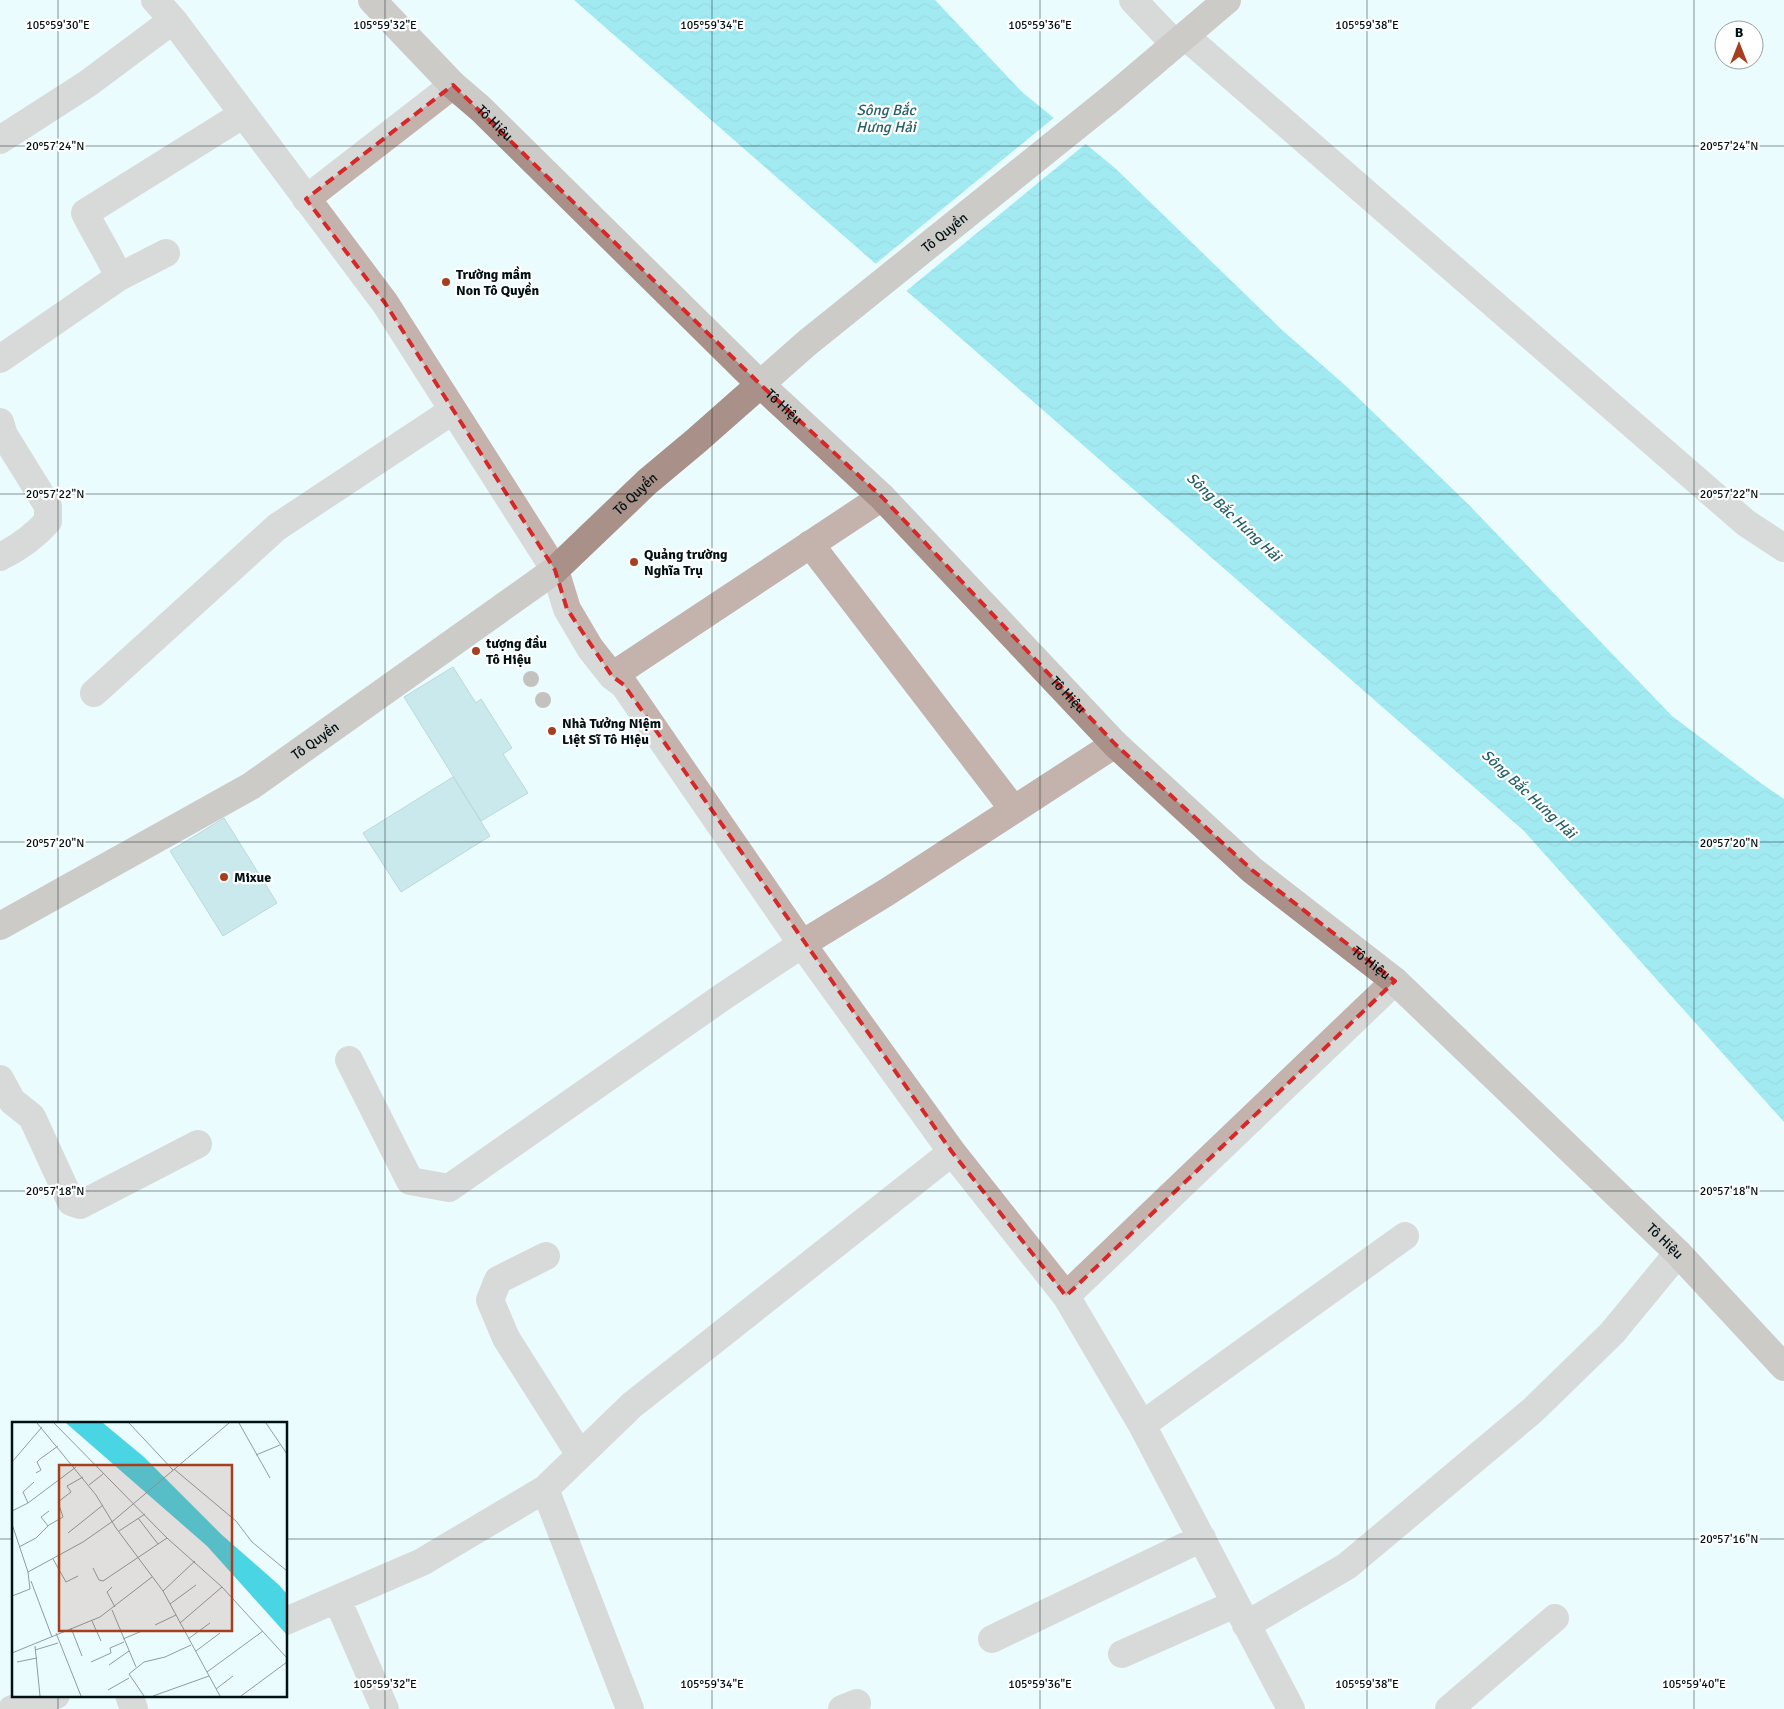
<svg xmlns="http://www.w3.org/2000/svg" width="1784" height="1709" font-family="Signika,sans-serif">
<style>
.water{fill:url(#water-waves)}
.pier{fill:#eafcfe}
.building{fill:#a5d3d8;stroke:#82afb4}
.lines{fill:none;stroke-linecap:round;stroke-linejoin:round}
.street{stroke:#c4b2ad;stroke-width:28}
.secondary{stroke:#a99088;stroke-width:28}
.tree{fill:#947d74}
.marked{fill:none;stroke:#d62828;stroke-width:4;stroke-dasharray:10 6;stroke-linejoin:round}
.ticks{fill:none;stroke:#021113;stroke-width:1;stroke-opacity:0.45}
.poi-dot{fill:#a73f1f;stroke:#fff;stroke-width:2}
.labels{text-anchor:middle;stroke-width:4.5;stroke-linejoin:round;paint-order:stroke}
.street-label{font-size:14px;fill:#021113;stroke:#fff}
.poi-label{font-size:14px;font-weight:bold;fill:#021113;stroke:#fff;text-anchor:start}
.water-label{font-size:15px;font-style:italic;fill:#286167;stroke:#fff}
.inset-road{fill:none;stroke:#8d9ea0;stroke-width:1}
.view{fill:#a73f1f;fill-opacity:0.15;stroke:#a73f1f;stroke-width:2.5}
.inset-edge{fill:none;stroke:#021113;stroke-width:2.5}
.ticks-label{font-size:12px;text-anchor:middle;fill:#021113;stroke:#fff;stroke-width:4.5;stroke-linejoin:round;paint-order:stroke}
</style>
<defs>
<pattern id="water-waves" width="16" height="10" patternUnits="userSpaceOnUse" patternTransform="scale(1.25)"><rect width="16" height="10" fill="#49d5e4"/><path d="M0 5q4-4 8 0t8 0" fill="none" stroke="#3eb6c3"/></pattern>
</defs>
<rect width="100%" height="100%" fill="#eafcfe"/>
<path class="water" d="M574 0H935L1022 92 1115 168 1282 330 1346 386 1468 504 1672 716 1762 784 1784 799V1122L1523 830Z"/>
<path class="pier" d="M1056 116 1088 142 905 292 874 265Z"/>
<path class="building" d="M453 667 476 703 481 699 512 748 503 754 528 793 481 821 404 697Z
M453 777 490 836 401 892 363 833Z
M224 818 277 903 223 936 170 851Z"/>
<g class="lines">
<path class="street" d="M155 0 173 20 385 303 555 570 567 609 590 648 612 676 624 685 802 944 952 1152 1066 1296 1142 1425 1291 1709
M1133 0 1175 44
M1185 36 1746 523 1784 548
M0 140 87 84 173 20
M306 199 453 85
M119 277 166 253
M0 359 119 277C109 255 96 235 85 213L242 115
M0 422 4 435 48 506V521C35 536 18 548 0 557
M810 544 1014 810
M612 676 882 497
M94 693 277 527 452 411
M349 1060 410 1181 449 1188 724 996 802 944 887 892 1115 744
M0 1079 12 1101 32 1117 71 1202 80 1205 198 1144
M546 1256 498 1280 490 1300 506 1338 580 1455
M1066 1296 1395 981
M1142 1425 1405 1236
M545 1489 630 1709
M337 1599 385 1709
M286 1621 422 1562 545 1489 632 1405 952 1152
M1246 1625 1347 1566 1533 1410 1612 1333 1678 1253
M992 1639 1202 1538
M1122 1654 1235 1604
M129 1695 134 1709
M12 1709 56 1695
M842 1709 857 1703
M1449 1709 1555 1618"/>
<g class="secondary">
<path id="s1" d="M372 0 453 85 481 109 761 385 882 497 1115 744 1252 870 1395 981 1678 1253 1784 1367"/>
<path id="s2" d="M0 926 251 786 555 570 647 482 696 441 807 343 1114 96 1227 0"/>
</g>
</g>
<g class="tree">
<circle cx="531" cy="679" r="8"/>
<circle cx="543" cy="700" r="8"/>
</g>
<path d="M0 0H1784V1709H0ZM453 85 761 385 882 497 1115 744 1252 870 1395 981 1066 1296 952 1152 624 685 612 676 567 609 555 570 385 303 306 199Z" fill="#eafcfe" fill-opacity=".55" fill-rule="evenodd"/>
<path class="marked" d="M453 85 761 385 882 497 1115 744 1252 870 1395 981 1066 1296 952 1152 624 685 612 676 567 609 555 570 385 303 306 199Z"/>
<path class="ticks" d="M58 0V1423M385 0V1709M712 0V1709M1040 0V1709M1367 0V1709M1694 0V1709M0 146H1784M0 494H1784M0 842H1784M0 1191H1784M0 1539H14M286 1539H1784M58 1695V1709"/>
<g class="poi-dot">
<circle cx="446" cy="282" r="5"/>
<circle cx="634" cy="562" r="5"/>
<circle cx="476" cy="651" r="5"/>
<circle cx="552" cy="731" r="5"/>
<circle cx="224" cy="877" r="5"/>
</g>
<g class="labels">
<g class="street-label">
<text dy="5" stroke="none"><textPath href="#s1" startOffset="174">Tô Hiệu</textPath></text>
<text dy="5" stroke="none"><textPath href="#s2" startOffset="1176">Tô Quyền</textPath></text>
<text dy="5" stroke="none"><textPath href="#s1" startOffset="579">Tô Hiệu</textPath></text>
<text dy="5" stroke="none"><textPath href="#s2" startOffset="771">Tô Quyền</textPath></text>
<text dy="5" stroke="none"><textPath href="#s1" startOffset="984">Tô Hiệu</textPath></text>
<text dy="5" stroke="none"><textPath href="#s2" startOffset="366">Tô Quyền</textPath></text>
<text dy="5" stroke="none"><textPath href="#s1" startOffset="1389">Tô Hiệu</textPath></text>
<text dy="5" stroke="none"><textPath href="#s1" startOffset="1794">Tô Hiệu</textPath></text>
</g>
<g class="poi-label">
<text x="456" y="279">Trường mầm<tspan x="456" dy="16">Non Tô Quyền</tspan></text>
<text x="644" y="559">Quảng trường<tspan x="644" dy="16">Nghĩa Trụ</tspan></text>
<text x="486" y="648">tượng đầu<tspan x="486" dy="16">Tô Hiệu</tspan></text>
<text x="562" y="728">Nhà Tưởng Niệm<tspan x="562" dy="16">Liệt Sĩ Tô Hiệu</tspan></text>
<text x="234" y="882">Mixue</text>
</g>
<g class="water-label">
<text x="886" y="115">Sông Bắc<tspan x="886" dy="17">Hưng Hải</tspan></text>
<text transform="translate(1234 517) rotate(43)" y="5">Sông Bắc Hưng Hải</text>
<text transform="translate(1529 794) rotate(43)" y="5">Sông Bắc Hưng Hải</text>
</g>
</g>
<g transform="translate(12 1422)">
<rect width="275" height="275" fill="#eafcfe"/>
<path d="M54 1H91L132 35 210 113 267 163 275 172V213L195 124Z" fill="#49d5e4"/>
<path class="inset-road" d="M25 1 84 73 104 106 151 169 208 274M42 1 155 116 210 165 275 236M117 1 161 48M227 1 258 56M254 1 275 32M244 33 268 23M0 40 30 5M162 47 224 99 240 120 275 149M24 51 29 48 25 40 28 37 46 24M77 63 91 52M16 81 64 45M0 89 16 81 11 70 22 60M126 96 146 122M0 102 16 150M36 104 29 95 37 89M107 109 133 92M56 111 91 83M7 125 24 116 37 103 51 95 46 80 59 70 55 64 71 55M41 137 54 160 66 154M81 146 87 158 91 159 155 116M19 159 40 215M100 165 95 170 103 185M151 169 183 139M0 174 18 167 16 150 71 120 101 99 217 1M158 182 184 163M100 188 124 245M80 199 89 219M168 201 210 165M143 203 164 193M59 206 70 234M44 211 69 274M111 217 130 209M176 217 198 201M23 224 28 274M23 228 46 221M184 229 208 211M0 231 88 195 140 155M5 240 25 236M79 240 99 231 98 226 112 220M97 243 117 229M195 250 251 209M204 267 221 254M96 268 117 256M132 274 117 252 132 240 153 235 179 223M141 274 197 254M229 274 275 240"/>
<path class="view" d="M47 43H220V209H47Z"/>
<rect width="275" height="275" class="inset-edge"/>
</g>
<g class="ticks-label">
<text x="58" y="29">105°59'30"E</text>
<text x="385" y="29">105°59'32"E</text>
<text x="712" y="29">105°59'34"E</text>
<text x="1040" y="29">105°59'36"E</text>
<text x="1367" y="29">105°59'38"E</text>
<text x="55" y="150">20°57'24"N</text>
<text x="1729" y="150">20°57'24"N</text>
<text x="55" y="498">20°57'22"N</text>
<text x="1729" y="498">20°57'22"N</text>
<text x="55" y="847">20°57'20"N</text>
<text x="1729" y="847">20°57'20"N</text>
<text x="55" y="1195">20°57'18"N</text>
<text x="1729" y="1195">20°57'18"N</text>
<text x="1729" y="1543">20°57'16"N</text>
<text x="385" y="1688">105°59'32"E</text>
<text x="712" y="1688">105°59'34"E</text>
<text x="1040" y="1688">105°59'36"E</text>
<text x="1367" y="1688">105°59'38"E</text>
<text x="1694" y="1688">105°59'40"E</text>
</g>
<g transform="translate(1739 45)"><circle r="24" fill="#ffffff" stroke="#9aa0a1"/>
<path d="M0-4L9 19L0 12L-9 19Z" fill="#a73f1f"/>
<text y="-8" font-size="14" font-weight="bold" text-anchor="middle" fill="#021113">B</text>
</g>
</svg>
